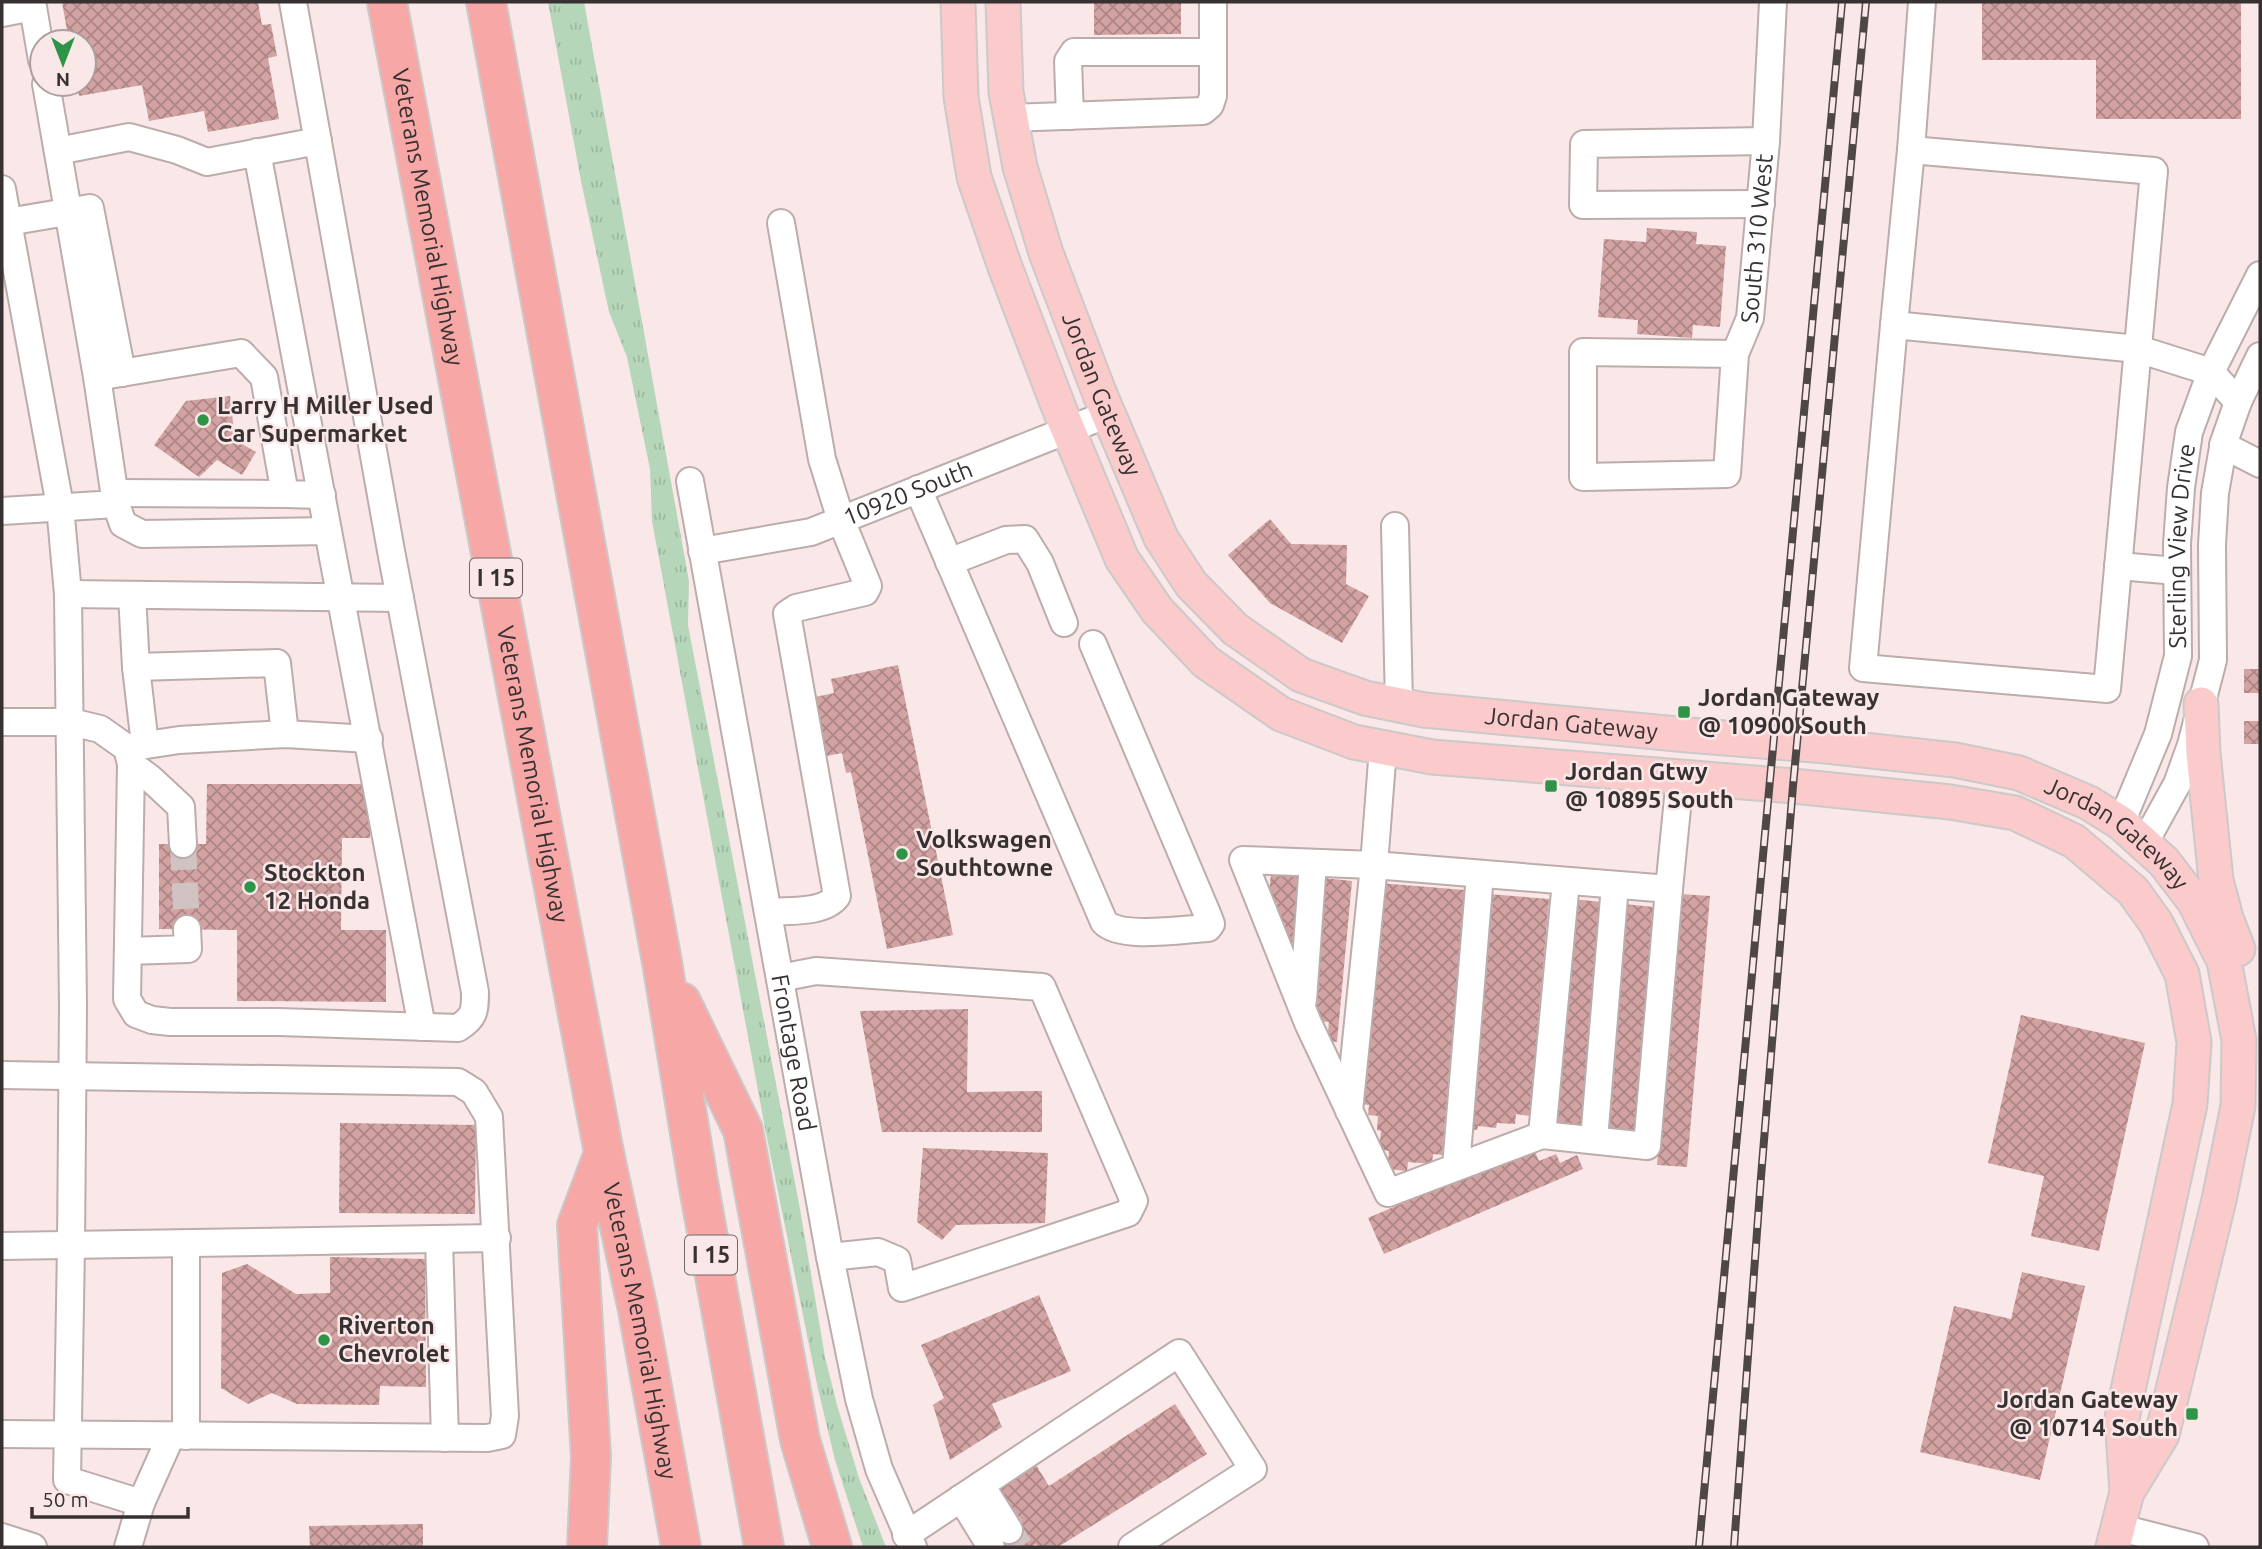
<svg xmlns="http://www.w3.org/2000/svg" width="2262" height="1549" font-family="Ubuntu,sans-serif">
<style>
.grass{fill:url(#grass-tufts)}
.building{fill:url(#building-cross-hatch)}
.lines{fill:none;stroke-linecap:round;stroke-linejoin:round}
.minor-tunnel{stroke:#d2c3c3;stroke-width:26;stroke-dasharray:26 13;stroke-linecap:butt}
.minor-casing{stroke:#bcacac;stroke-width:30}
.major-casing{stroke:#cbc9c9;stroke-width:37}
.highway-casing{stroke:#cbc9c9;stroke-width:42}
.minor{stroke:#fff;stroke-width:26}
.major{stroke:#fbcaca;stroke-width:33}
.highway{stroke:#f8a7a7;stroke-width:38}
.rail-casing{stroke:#4e4746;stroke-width:8}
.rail{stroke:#f9e8e7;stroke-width:5;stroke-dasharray:16;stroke-linecap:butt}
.poi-dot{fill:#2f9348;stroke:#f9e8e7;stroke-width:2.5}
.labels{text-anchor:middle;stroke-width:5;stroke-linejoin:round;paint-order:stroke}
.shield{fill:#f9e8e7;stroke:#716868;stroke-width:2}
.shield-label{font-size:23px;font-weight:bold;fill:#373131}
.street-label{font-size:24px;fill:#373131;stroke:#f9e8e7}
.poi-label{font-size:24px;font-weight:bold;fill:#373131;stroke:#f9e8e7;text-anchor:start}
</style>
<defs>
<pattern id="grass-tufts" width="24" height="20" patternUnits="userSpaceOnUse" patternTransform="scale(1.75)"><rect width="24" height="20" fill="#b6d6b9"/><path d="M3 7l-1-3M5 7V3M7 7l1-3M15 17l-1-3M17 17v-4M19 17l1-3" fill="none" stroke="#9db8a0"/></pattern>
<pattern id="building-cross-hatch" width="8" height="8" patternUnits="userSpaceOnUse" patternTransform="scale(1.75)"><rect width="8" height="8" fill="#d3a3a3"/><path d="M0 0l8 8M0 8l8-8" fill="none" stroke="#ac8585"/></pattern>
</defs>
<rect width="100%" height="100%" fill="#f9e8e7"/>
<path class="grass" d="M548 2H584L689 581 688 625 800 1209 825 1357 837 1405 859 1478 886 1547H863L835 1460 818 1389 765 1128 670 618 652 521 650 469 627 357 609 312 581 181Z"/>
<path class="building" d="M62 2H258L262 25 271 24 277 56 268 58 279 119 208 132 204 111 149 121 142 85 79 96 77 84H84V42H69Z
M1094 2H1181V34L1094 35Z
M1982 2 2241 3V119H2096V60H1982Z
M1647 228 1697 232 1696 244 1726 246 1720 327 1693 325 1692 338 1637 334 1638 320 1598 317 1604 239 1646 242Z
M230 396 235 440 256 452 242 475 217 460 199 477 154 445 186 401Z
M1270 519 1291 544 1347 545 1346 584 1369 596 1342 643 1270 603 1228 555Z
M898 665 953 935 887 949 851 772 846 773 842 753 827 756 815 697 834 693 831 679Z
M2244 669H2260V693H2244Z
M2244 721H2260V744H2244Z
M207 784H370V838H342L341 930H386V1002L237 1001V930L159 929V844H206Z
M1271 873 1300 875 1294 942H1283L1285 923 1276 922 1277 903 1268 902Z
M1323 878 1352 881 1337 1042 1327 1041 1329 1022 1319 1021 1320 1012 1310 1011Z
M1379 883 1465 890 1442 1155 1433 1154 1432 1164 1408 1162 1407 1171 1387 1169 1389 1151 1379 1149 1381 1131 1377 1130 1378 1116 1368 1115 1369 1105 1360 1104Z
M1488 894 1549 899 1530 1116 1516 1114 1515 1124 1497 1123 1496 1128 1478 1126 1477 1130 1467 1129Z
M1680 894 1710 896 1687 1167 1657 1165Z
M1572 899 1602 902 1582 1129 1552 1126Z
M1624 904 1654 907 1634 1134 1604 1132Z
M968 1009 967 1092 1042 1091V1132H882L860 1011Z
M2021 1015 2145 1043 2099 1251 2031 1236 2044 1176 1988 1163Z
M340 1123 476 1125 475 1214 339 1213Z
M1533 1147 1539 1161 1556 1154 1560 1163 1577 1155 1583 1169 1384 1254 1368 1218Z
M923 1148 1048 1153 1045 1223 956 1225 942 1240 917 1222Z
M330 1257 425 1259 426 1387 380 1386 379 1405 297 1404 272 1393 248 1404 221 1388 222 1273 247 1264 296 1294 330 1293Z
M2022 1272 2085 1286 2040 1480 1920 1452 1954 1306 2011 1319Z
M1039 1295 1071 1371 992 1404 1002 1427 950 1460 933 1405 944 1398 921 1345Z
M1175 1404 1207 1454 1058 1547H1038L1036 1544 1031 1547H1004L997 1537 1022 1522 999 1487 1036 1465 1049 1486Z
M423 1524V1547H310L309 1526Z"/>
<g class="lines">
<path class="minor-tunnel" d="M183 844 187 929
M1009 1530 1020 1547"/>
<defs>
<g id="minor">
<path d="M1922 2 1911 150 1894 325 2138 349 2211 372 2238 402"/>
<path d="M2 13 33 7 42 60"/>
<path d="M1070 116 1068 61 1074 52H1213"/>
<path d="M1011 118 1203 111 1210 105 1213 96V2"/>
<path d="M58 151 129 137 177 150 207 162 318 141"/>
<path d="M257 152 328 531"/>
<path d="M2 189 60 506 68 594 73 1006 71 1246 67 1480 141 1503 128 1547"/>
<path d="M1761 204 1583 205 1584 144 1766 141"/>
<path d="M2 223 90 208 122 373"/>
<path d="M1894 325 1863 668 2107 689 2154 171 1911 150"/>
<path id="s1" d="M1735 354 1583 352V477L1727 474 1735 354 1750 318 1766 141 1773 2"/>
<path d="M97 377 241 353 264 377 285 494 322 495"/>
<path d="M2223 445 2260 464"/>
<path id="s2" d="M690 481 830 1257 859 1399 879 1469 913 1547"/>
<path d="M918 489 1104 922C1121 940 1184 929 1208 928L1211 924 1206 911 1093 644"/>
<path d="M115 493 285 494"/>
<path d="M116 504 123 524 142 534 328 531 422 1027"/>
<path d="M2 511 116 504 97 377 46 84"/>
<path d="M1395 526 1399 705"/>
<path id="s3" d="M702 551 811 532 1108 414"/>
<path d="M949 562 1006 540 1025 539 1040 563 1064 623"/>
<path d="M2118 566 2177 571"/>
<path d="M68 594 400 598"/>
<path d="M132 595 136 667 277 663 285 734"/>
<path d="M136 667 145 745"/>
<path d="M2 722H71L100 729 127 748 131 764 127 999 136 1014 152 1020 170 1022H279L458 1028C475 1017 475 1011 475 992L391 551 293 2"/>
<path d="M127 748 179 740 285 734 369 739"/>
<path d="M131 764 151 779 181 807 183 844"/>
<path id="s4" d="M2121 823 2158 734 2178 656 2177 544 2181 488 2189 432 2211 372 2260 275"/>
<path d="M2145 842 2177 784 2191 745 2213 660 2212 545 2215 493 2224 442 2238 402 2260 356"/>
<path d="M1669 889 1680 778"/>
<path d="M768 912C789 910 824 914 837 896L787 614 796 608 865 592 868 586 841 520 822 459 781 223"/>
<path d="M128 951 188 949 187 929"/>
<path d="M780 978 816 971 1042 987 1134 1201 1128 1213 902 1288 897 1260 878 1252 830 1257"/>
<path d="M1303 1000 1313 863"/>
<path d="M2 1075 458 1082 474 1092 489 1117 505 1416 502 1435 487 1438 2 1434"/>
<path d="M1349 1111 1374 865 1243 860 1308 1023 1388 1193 1542 1135 1647 1146 1669 889 1374 865 1383 748"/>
<path d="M1542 1135 1566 881"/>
<path d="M1594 1140 1615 885"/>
<path d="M1456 1167 1480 874"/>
<path d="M439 1239 445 1438"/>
<path d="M2 1246 497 1238"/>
<path d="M186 1436V1244"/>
<path d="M981 1485 1009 1530"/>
<path d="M961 1498 991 1547"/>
<path d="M141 1503 171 1436"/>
<path d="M2117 1527 2195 1547"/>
<path d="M906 1535 1179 1353 1253 1469 1132 1547"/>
<path d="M2 1537 33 1547"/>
</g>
<g id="major">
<path d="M958 2 961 97 974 177 1005 267 1059 408 1122 559 1157 610 1206 662 1281 714 1354 742 1432 757 1793 786 1950 802 2015 813 2074 841 2133 891 2156 923 2182 974 2194 1042 2190 1104 2122 1418 2127 1492"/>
<path id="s5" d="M1003 2 1006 92 1020 167 1046 253 1099 392 1161 538 1191 584 1235 629 1301 675 1365 698 1424 710 1688 735 1826 746 1955 760 2019 773 2089 803 2121 823 2164 862 2194 901 2224 961 2239 1040 2238 1106 2219 1200 2162 1435 2127 1492 2113 1547"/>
<path d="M2201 704 2203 753 2216 880 2226 918 2238 949"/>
</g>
<g id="highway">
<path id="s6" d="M387 2 604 1153 638 1310 681 1547"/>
<path d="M486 2 662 962 698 1182 764 1547"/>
<path d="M681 1002 743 1130 800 1440 832 1547"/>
<path d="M587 1547 591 1457 577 1225 604 1153"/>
</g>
</defs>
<use href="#minor" class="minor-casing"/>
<use href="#major" class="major-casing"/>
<use href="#highway" class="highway-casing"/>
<use href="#minor" class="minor"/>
<use href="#major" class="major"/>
<use href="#highway" class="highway"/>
<defs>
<path id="rail" d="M1699 1547 1842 2
M1734 1547 1761 1177 1793 786 1866 2"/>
</defs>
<use href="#rail" class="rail-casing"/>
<use href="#rail" class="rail"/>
</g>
<g class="poi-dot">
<circle cx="203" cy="420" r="7"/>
<rect x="1677" y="705" width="14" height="14" rx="3.5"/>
<rect x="1544" y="779" width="14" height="14" rx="3.5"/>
<circle cx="902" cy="854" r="7"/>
<circle cx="250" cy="887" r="7"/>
<circle cx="324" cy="1340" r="7"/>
<rect x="2185" y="1407" width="14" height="14" rx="3.5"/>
</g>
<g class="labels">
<g class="shield">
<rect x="470" y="558.5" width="52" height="39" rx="5"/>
<rect x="685" y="1235.5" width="52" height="39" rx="5"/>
</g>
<g class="shield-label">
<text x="496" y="586">I 15</text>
<text x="711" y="1263">I 15</text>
</g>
<g class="street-label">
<text dy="8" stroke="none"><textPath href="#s6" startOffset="219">Veterans Memorial Highway</textPath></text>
<text dy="8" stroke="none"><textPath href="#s1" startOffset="660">South 310 West</textPath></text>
<text dy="8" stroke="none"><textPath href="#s5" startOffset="408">Jordan Gateway</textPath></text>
<text dy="8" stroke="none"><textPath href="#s3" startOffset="215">10920 South</textPath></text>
<text dy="8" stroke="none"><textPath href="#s4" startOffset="287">Sterling View Drive</textPath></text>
<text dy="8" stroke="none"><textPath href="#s5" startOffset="1038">Jordan Gateway</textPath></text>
<text dy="8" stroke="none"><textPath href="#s6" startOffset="786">Veterans Memorial Highway</textPath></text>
<text dy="8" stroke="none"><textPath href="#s5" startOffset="1605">Jordan Gateway</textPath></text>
<text dy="8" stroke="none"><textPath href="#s2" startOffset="581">Frontage Road</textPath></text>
<text dy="8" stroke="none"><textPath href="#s6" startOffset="1353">Veterans Memorial Highway</textPath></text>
</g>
<g class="poi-label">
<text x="217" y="414">Larry H Miller Used<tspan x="217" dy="28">Car Supermarket</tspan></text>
<text x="1698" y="706">Jordan Gateway<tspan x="1698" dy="28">@ 10900 South</tspan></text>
<text x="1565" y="780">Jordan Gtwy<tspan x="1565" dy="28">@ 10895 South</tspan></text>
<text x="916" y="848">Volkswagen<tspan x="916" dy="28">Southtowne</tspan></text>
<text x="264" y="881">Stockton<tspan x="264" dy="28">12 Honda</tspan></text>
<text x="338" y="1334">Riverton<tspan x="338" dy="28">Chevrolet</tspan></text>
<text x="2178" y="1408" text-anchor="end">Jordan Gateway<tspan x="2178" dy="28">@ 10714 South</tspan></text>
</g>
</g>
<rect width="2262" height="1549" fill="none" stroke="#373131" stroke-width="7"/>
<g transform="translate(63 63) rotate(180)"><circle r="33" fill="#f9e8e7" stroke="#ab9f9e" stroke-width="2"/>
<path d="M0-5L12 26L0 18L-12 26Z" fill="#2f9348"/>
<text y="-10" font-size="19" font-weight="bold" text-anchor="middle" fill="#373131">N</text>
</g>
<path d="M32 1507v10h156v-10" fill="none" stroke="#373131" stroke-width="3.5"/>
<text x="42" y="1507" font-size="21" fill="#373131" stroke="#f9e8e7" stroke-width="5" paint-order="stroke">50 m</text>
</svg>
